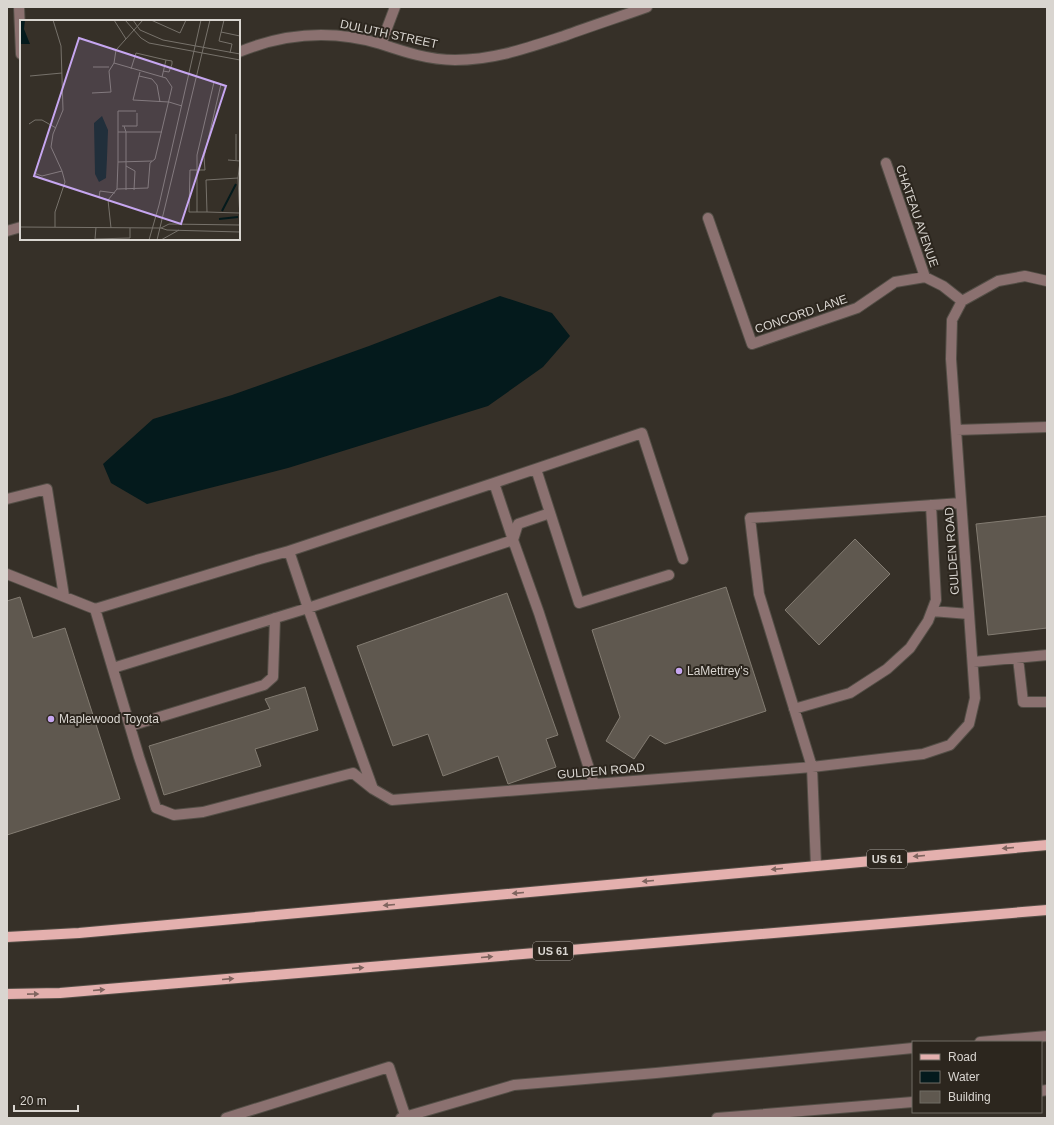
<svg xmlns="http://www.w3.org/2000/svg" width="1054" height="1125" font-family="Arial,sans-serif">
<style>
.water{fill:#041a1c}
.building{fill:#5f584f;stroke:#837c72}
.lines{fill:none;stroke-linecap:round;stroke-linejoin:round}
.minor-casing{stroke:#534e46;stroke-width:12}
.major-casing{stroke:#534e46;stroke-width:12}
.minor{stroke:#8b7170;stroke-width:10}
.major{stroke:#e4b0ae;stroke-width:10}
.oneway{fill:#7f645f}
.poi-dot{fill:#c6a6f0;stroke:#2c261e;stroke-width:1.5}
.labels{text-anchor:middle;stroke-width:4;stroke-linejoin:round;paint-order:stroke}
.shield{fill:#2c261e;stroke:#a5a09b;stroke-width:1}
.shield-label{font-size:11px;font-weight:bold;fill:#d9d5d0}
.street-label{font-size:12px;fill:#d9d5d0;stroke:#2c261e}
.poi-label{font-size:12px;fill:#d9d5d0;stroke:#2c261e;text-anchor:start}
.inset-river{fill:none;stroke:#041a1c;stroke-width:2}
.inset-road{fill:none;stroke:#77726b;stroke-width:1}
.view{fill:#c6a6f0;fill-opacity:0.15;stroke:#c6a6f0;stroke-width:2}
.inset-edge{fill:none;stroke:#d9d5d0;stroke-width:2}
</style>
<rect width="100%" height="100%" fill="#363028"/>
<path class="water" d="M500 296 552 313 570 336 543 367 488 406 288 468 147 504 111 483 103 464 153 419 232 395 369 346Z"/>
<path class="building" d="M1047 516V628L988 635 976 524Z
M855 539 890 574 819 645 785 610Z
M726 587 766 711 665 744 650 735 634 759 606 741 620 717 592 630Z
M507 593 558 735 546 739 556 767 508 784 498 756 443 776 428 734 393 746 357 646Z
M20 597 33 638 65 628 120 799 7 835V601Z
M305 687 318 730 255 749 261 766 164 795 149 746 270 709 265 699Z"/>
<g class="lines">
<defs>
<path id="minor" d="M19 7 21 54
M381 44 395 7
M239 52C285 33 334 30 381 44 405 52 429 60 455 60 494 60 527 48 564 36 591 26 619 17 647 7
M886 163 925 277
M708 218 752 344 857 308 895 282 925 277 943 286 962 301
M7 231 21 227
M956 430 1047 427
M536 469 579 603 669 575
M494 483 642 433 683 559
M7 499 47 489 64 596
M513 540 518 524 550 513
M289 551 494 483 513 540
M7 574 95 609 139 757 156 808 174 815 203 812 353 773 373 789 392 800 812 767 923 754 950 745 969 724 975 698 951 359 952 320 962 301 998 281 1025 276 1047 281
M95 609 260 559 289 551 308 608 373 789
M932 611 969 614
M1018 658 1023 702H1047
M973 662 1047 655
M113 668 308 608 513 540 539 613 594 784
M794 709 850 693 887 669 910 648 928 621 936 600 931 505
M130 726 264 685 273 677 275 618
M816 866 812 767 759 594 750 518 961 503
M980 1042 1047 1036
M1041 1091 1047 1090
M226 1118 389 1067 406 1118
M401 1118 514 1085 656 1073 913 1048
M717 1118 913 1102"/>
<path id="major" d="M7 937 79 933 1047 845
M7 994 60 993 1047 910"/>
</defs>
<use href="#minor" class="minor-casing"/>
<use href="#major" class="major-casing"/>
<use href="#minor" class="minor"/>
<use href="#major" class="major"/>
</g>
<defs><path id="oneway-solid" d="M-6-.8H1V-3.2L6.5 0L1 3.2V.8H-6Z"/></defs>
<g class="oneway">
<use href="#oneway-solid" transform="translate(1008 848) rotate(175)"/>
<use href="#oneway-solid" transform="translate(919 856) rotate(175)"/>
<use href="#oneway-solid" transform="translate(777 869) rotate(175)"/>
<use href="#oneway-solid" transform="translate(648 881) rotate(175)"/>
<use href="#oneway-solid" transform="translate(518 893) rotate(175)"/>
<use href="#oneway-solid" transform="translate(389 905) rotate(175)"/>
<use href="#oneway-solid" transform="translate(487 957) rotate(-5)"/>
<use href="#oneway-solid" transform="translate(358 968) rotate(-5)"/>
<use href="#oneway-solid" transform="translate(228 979) rotate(-5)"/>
<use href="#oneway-solid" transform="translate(99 990) rotate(-5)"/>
<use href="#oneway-solid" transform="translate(33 994) rotate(-1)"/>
</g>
<g class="poi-dot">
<circle cx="679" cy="671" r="4"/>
<circle cx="51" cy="719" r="4"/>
</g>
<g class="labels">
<g class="shield">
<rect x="867" y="850" width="40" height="18" rx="3"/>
<rect x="533" y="942" width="40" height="18" rx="3"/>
</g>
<g class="shield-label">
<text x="887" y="863">US 61</text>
<text x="553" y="955">US 61</text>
</g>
<g class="street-label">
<text transform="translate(389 34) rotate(12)" y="4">DULUTH STREET</text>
<text transform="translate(917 216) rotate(71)" y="4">CHATEAU AVENUE</text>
<text transform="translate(801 314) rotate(-19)" y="4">CONCORD LANE</text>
<text transform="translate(952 551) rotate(-94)" y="4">GULDEN ROAD</text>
<text transform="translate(601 771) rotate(-5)" y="4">GULDEN ROAD</text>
</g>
<g class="poi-label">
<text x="687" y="675">LaMettrey's</text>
<text x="59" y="723">Maplewood Toyota</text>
</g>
</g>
<g transform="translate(20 20)">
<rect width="220" height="220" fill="#363028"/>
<path d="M1 0H5L4 9 10 24H0ZM82 96 88 110 87 138 86 158 79 162 75 154 74 103Z" fill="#041a1c"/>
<path class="inset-river" d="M202 191 216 164M199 199 218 197"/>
<path class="inset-road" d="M33 0 41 26 43 90 33 114 31 127 42 151 45 162 35 192V207M94 0 106 19M105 0 121 18 129 23 220 40M113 0 120 10 143 20 220 34M131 0 160 13 166 0M204 0 199 21 212 24 210 33M201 12 220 16M73 47H89M111 49 116 33 146 40 142 57M143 51 149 52 152 44V41L146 40M120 52 113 80 149 82 162 86M10 56 42 53M119 56 132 59 137 65 140 82M72 73 91 72 89 51 94 43M9 104 15 100H22L36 108M102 106H117V93M98 112V91H116M208 140 220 141 218 158M216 140V114M98 142V112H106L104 106M106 146 115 151 114 170M14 153 22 156 42 151M97 169 98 142 132 141M106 170V112H142M88 180 79 177 80 171 95 173M177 192V150H185L184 137 201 64 194 62 177 135V150H170L169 192H187M219 193 187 192 186 160 218 158 220 199M0 207 141 208 147 210 220 212M76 207 75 219 110 218V208M91 208 88 180 97 169 128 168 130 143 135 139 152 67 146 58 94 43 96 30 123 0M141 208 149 204 220 205M129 220 139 185 181 0M137 220 190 0M141 220 159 210"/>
<path class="view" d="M59 18 206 66 161 204 14 156Z"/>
<rect width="220" height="220" class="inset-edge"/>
</g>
<rect width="1054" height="1125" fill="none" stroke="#d9d5d0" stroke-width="16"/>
<rect x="912" y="1041" width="130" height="72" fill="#2c261e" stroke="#716c65"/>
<rect x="920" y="1054" width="20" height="6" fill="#e4b0ae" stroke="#716c65"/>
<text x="948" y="1061" font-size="12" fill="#d9d5d0">Road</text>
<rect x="920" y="1071" width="20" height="12" fill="#041a1c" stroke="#716c65"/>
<text x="948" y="1081" font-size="12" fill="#d9d5d0">Water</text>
<rect x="920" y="1091" width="20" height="12" fill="#5f584f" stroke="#716c65"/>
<text x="948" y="1101" font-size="12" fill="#d9d5d0">Building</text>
<path d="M14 1105v6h64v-6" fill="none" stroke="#d9d5d0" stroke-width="2"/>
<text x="20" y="1105" font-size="12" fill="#d9d5d0" stroke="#2c261e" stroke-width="3" paint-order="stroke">20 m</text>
</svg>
